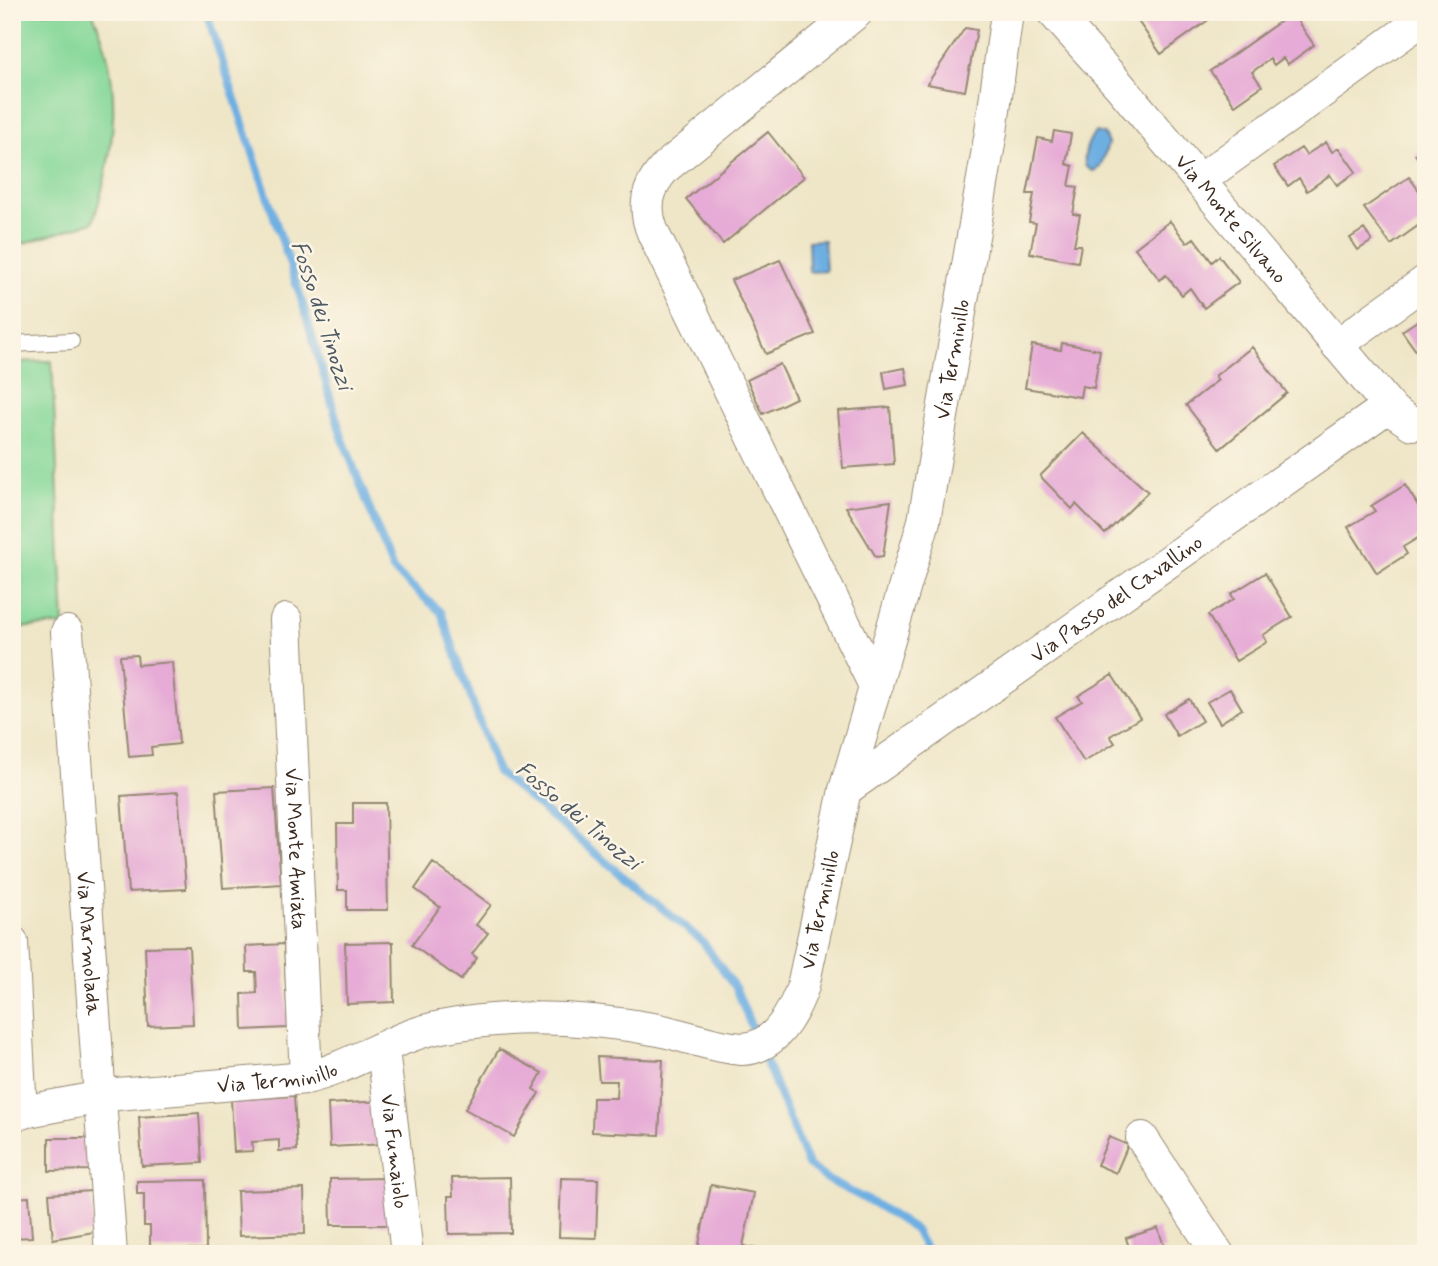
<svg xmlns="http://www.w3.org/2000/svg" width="1438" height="1266" font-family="Mynerve,sans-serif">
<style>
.green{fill:#83d798;stroke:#5f805b;stroke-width:2}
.water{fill:#6eafe2;stroke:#546c80;stroke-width:2}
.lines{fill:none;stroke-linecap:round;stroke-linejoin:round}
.stream{stroke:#6eafe2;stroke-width:8}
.building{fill:#e6abd6}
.service-casing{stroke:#958873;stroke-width:18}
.minor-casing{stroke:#958873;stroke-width:34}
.service{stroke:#fff;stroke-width:16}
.minor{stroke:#fff;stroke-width:32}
.labels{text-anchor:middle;stroke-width:5;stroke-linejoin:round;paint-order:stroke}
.street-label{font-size:21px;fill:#3b2a1e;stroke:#fcf5e5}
.water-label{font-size:23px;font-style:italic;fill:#4d5963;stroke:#fcf5e5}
</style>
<rect width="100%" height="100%" fill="#fcf5e5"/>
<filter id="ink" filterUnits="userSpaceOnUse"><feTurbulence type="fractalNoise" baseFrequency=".0143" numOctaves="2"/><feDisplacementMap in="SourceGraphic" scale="14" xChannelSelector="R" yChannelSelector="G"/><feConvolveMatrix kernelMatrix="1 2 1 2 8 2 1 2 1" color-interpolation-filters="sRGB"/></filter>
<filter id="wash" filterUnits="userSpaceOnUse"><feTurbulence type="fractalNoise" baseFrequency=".00686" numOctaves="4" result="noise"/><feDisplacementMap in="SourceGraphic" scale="28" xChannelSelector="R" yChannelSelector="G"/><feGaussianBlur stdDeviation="1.57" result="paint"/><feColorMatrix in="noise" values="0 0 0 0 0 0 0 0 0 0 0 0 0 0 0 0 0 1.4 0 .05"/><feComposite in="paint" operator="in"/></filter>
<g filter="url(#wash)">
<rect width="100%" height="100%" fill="#efe6c8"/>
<path class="green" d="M12 12H92C125 82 115 151 93 222L12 247Z
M52 361 64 625 12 628V362Z"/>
<path class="water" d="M1096 132 1104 134 1108 144 1100 167 1093 171 1086 167C1082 157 1088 139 1096 132Z
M824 240 826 271 809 272 808 241Z"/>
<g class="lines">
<path class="stream" d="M206 12 300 295 341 434 393 570 441 612 497 772 703 942 736 989 757 1040
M762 1052 808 1165 828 1180 875 1204 915 1230 928 1254"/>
</g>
<g id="blocks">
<path class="building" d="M766 12H798L799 14 781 17Z
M1142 12H1212L1214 16 1161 54 1135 17Z
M1292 13 1314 45 1288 64 1283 58 1274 65 1270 59 1252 72 1262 86 1235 105 1210 71Z
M965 28 977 30 965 91 927 84Z
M1054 131 1071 134 1066 164 1073 166 1069 186 1078 187 1073 214 1080 215 1074 245H1081L1078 262 1030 253 1036 223 1029 222 1034 194H1027L1038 138 1052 141Z
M768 132 804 177 723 244 686 199Z
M1326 142 1332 152 1339 148 1356 172 1337 185 1330 175 1307 191 1299 178 1288 186 1274 166 1301 148 1306 155Z
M1426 147V170L1415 154Z
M1409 177 1426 200V220L1391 245 1364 208Z
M1170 221 1187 243 1194 238 1212 262 1219 256 1239 282 1204 308 1190 288 1182 295 1166 275 1160 280 1135 248Z
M1364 229 1372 241 1358 250 1350 238Z
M780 260 815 334 766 354 731 280Z
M1426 315V365L1402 331Z
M1062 343 1100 350 1094 388 1082 386 1080 397 1025 388 1032 345 1061 350Z
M1252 347 1287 393 1220 449 1186 405 1218 380 1215 376Z
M780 364 796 398 763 414 747 380Z
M905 368 908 385 886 389 883 372Z
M890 407 894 464 843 468 838 411Z
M1083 433 1148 492 1105 534 1076 504 1072 509 1040 476Z
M1405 485 1426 518V533L1403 547 1407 554 1377 573 1348 527 1375 511 1371 506Z
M891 501 883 556 876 557 846 507Z
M1265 573 1292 617 1263 635 1267 642 1236 661 1208 615 1234 599 1231 594Z
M137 655 138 665 172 662 179 744 151 747 152 755 129 757 120 656Z
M1112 675 1140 718 1110 736 1115 743 1084 762 1055 717 1082 701 1078 696Z
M1230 689 1242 709 1220 723 1207 702Z
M1189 699 1202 721 1177 736 1164 714Z
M274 788 281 884 223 888 216 791Z
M178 792 186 889 128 892 121 796Z
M353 803H386L388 910H347V890H338L337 824H353Z
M433 863 491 905 476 925 488 933 472 954 477 958 461 980 412 945 440 907 415 889Z
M393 942 394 1002 347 1004 345 943Z
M284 944 288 1028 243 1030 242 994 257 993 256 972H247L246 946Z
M189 946 193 1024 148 1026 145 947Z
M499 1049 542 1073 533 1089 539 1093 514 1137 465 1109Z
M597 1057 663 1060 659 1135 592 1132 593 1098H616L617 1081H599Z
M294 1096 297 1150 279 1151V1140L252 1142 253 1151 234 1152 231 1100Z
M384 1101 386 1144 330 1147 328 1104Z
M199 1113 202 1163 142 1166 139 1117Z
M1109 1137 1128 1145 1116 1173 1097 1165Z
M49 1138H90L91 1170 49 1171Z
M510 1177 511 1233 449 1234 448 1196H453L452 1178Z
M391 1178 392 1225H331L330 1179Z
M561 1178 598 1179 596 1238 559 1237Z
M205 1180 206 1249 150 1250V1226H144V1194H137V1181Z
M711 1185 754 1193 743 1246 763 1250 762 1254H697Z
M304 1189 305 1234 239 1236 237 1191Z
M91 1191 94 1232 53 1239 49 1194Z
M29 1197 32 1237 12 1238V1198Z
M1158 1228 1165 1249 1154 1254H1131L1126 1238Z"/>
</g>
</g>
<g filter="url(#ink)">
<use href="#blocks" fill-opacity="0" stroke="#958873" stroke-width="2"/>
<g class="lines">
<defs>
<path id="service" d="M12 344 71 341"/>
<g id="minor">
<path d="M857 12 667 166C647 186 642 208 654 235L876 688"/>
<path id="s1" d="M1053 12 1118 84 1393 411 1412 424 1426 422"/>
<path d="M1200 180 1426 17"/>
<path d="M1337 345 1426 281"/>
<path id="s2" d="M286 620 306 1078"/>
<path id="s3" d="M67 632 111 1254"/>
<path id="s4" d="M845 790 1389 406"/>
<path d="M12 942 21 1113"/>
<path id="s5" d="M383 1049 407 1254"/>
<path id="s6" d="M12 1114 117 1094 306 1078C353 1067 393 1036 441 1027 513 1013 586 1017 659 1030 686 1036 714 1047 742 1049 776 1048 793 1014 803 986L845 790 924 521 991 132 1007 12"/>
<path d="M1142 1138 1218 1254"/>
</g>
</defs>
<use href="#service" class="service-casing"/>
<use href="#minor" class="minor-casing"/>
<use href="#service" class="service"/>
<use href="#minor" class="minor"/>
</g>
</g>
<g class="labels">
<g class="street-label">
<text dy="7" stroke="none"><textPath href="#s1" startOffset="273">Via Monte Silvano</textPath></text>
<text dy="7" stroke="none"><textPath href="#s6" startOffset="1484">Via Terminillo</textPath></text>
<text dy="7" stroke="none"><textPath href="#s4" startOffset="332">Via Passo del Cavallino</textPath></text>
<text dy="7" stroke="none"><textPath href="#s2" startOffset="229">Via Monte Amiata</textPath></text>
<text dy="7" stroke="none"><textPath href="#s6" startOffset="917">Via Terminillo</textPath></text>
<text dy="7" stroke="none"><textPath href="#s3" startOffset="312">Via Marmolada</textPath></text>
<text dy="7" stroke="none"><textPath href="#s6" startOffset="268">Via Terminillo</textPath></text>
<text dy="7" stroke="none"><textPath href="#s5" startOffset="103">Via Fumaiolo</textPath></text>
</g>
<g class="water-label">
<text transform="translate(323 315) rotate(72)" y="8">Fosso dei Tinozzi</text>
<text transform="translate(579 815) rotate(40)" y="8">Fosso dei Tinozzi</text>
</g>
</g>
<rect width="1438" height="1266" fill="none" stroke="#fcf5e5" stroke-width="42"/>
</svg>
